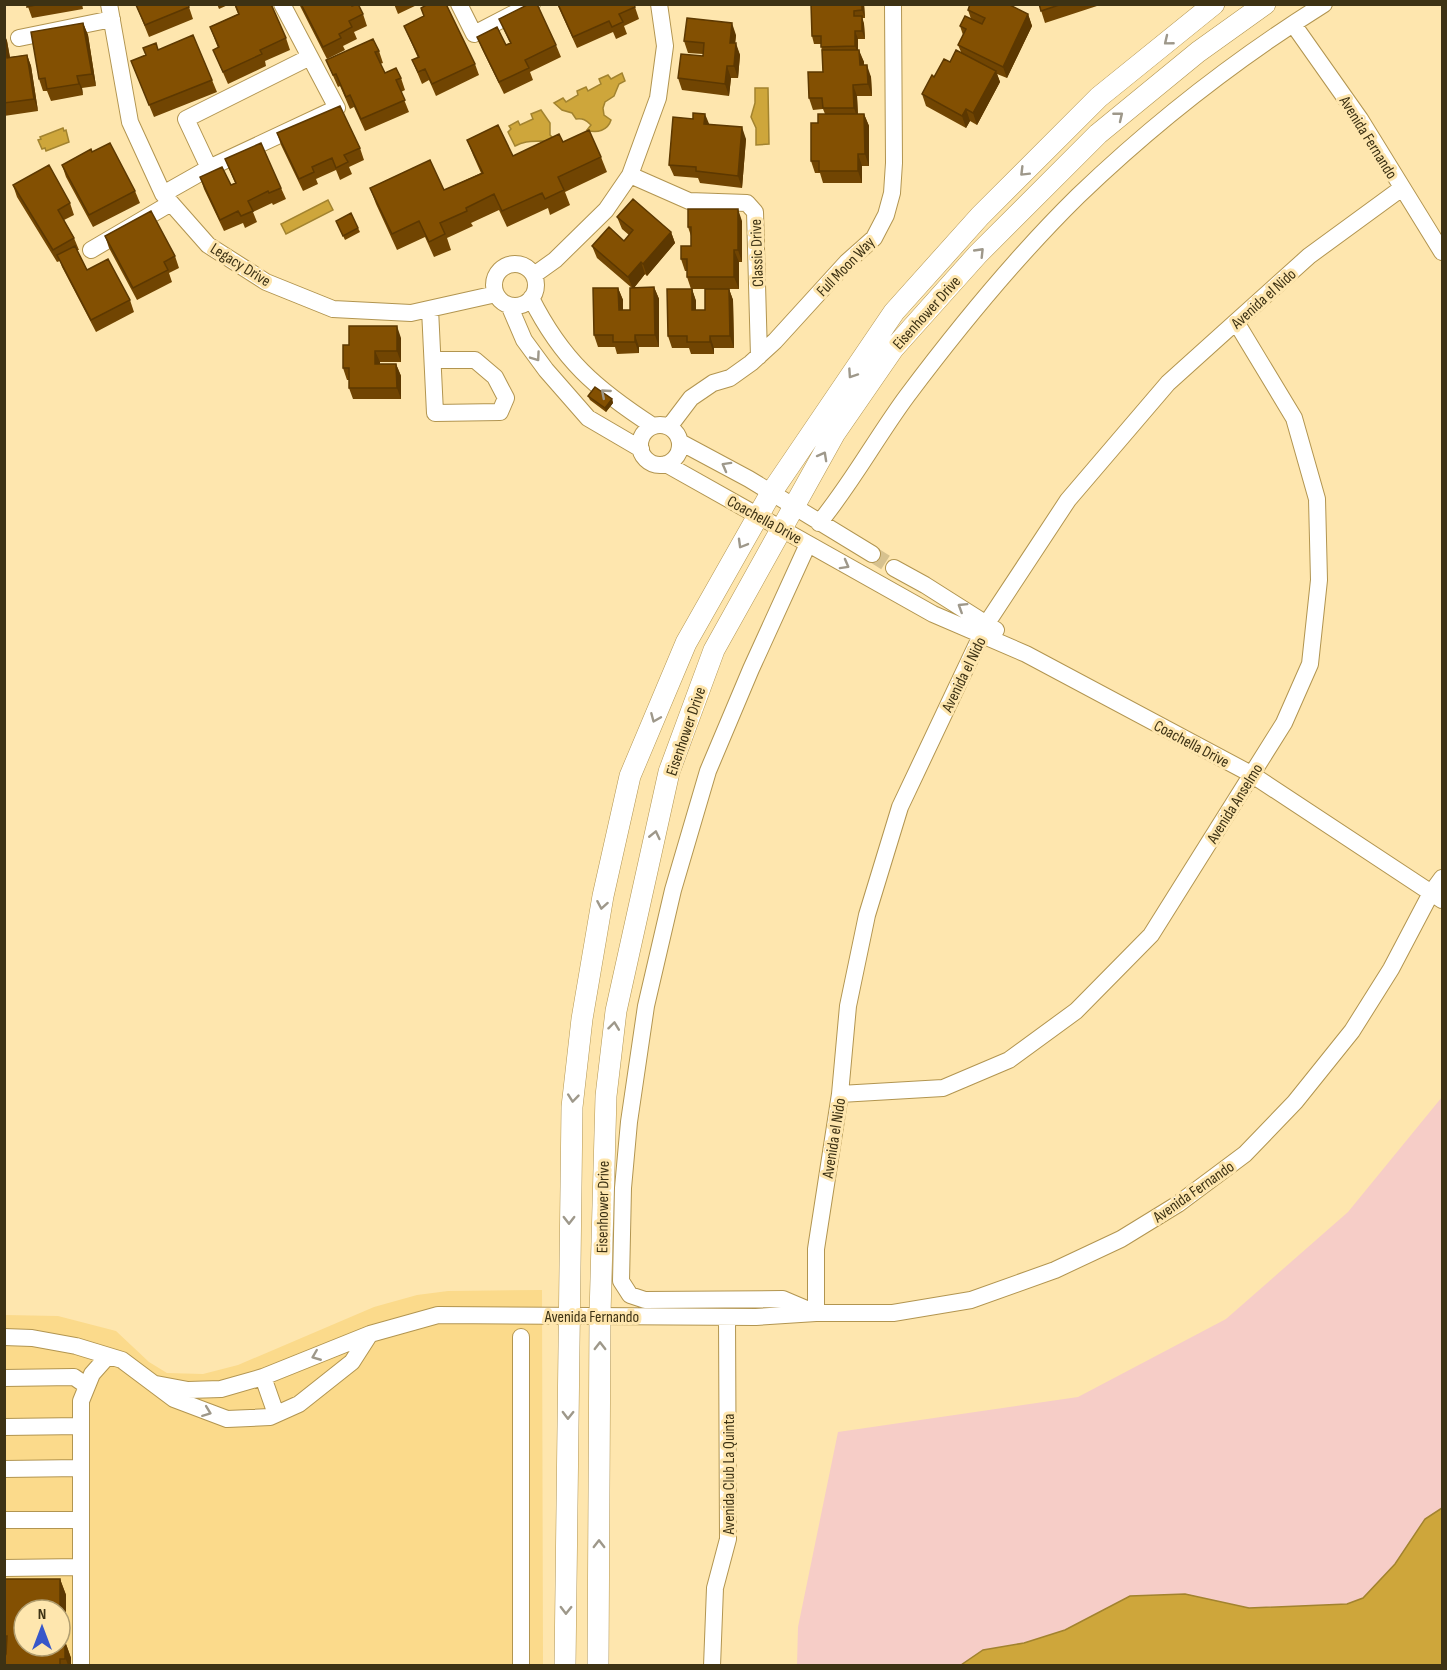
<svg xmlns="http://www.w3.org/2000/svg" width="1447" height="1670" font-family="'Sofia Sans Condensed',sans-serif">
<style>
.built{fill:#fbda8b;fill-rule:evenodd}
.green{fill:#f6cdc7}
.water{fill:#cea63b;stroke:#a2832f;stroke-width:1.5}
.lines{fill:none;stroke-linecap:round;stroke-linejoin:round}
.minor-tunnel{stroke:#d7c28f;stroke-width:16;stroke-dasharray:16 8;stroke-linecap:butt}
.minor-casing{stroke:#b29550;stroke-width:18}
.major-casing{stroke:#b29550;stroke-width:22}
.minor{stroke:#fff;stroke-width:16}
.major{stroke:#fff;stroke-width:21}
.wall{fill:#714502;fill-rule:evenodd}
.shaded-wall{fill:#5c3801}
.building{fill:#835002;stroke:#5c3801;stroke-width:1.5;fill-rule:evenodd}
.oneway{stroke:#9e988a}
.labels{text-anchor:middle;stroke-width:6;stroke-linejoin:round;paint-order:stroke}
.street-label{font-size:16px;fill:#3d3214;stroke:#fee6ae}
</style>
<rect width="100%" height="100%" fill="#fee6ae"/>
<path class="built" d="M542 1290 543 1665 5 1666V1315L58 1316 116 1331 149 1362 167 1373 203 1374 238 1365 374 1307 417 1295 448 1291ZM24 1610H60V1646H24Z"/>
<path class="green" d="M1442 1097V1665L797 1666 798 1627 838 1432 1078 1397 1226 1319 1348 1212Z"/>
<path class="water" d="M622 73 625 81 619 84 614 96 605 102 603 108 604 115 611 120C608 130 597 134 587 130L591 125C586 120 583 118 576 119L572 113 562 110 554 103 563 98 566 102 578 95 577 91 586 87 588 91 601 84 599 79 608 75 611 79Z
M755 88H768L769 144 756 145V128L751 117 755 103Z
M541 110 550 123V135L554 139C538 144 530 138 515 146L508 132 511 129 509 126 518 121 520 125 533 119 531 114Z
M63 128 64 131 66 130 69 142 46 151 45 148 42 149 38 140 41 139 40 137Z
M328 200 333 210 286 234 281 224Z
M1442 1508V1665H961L983 1650 1024 1643 1065 1630 1130 1596 1185 1594 1249 1608 1347 1604 1363 1598 1395 1564 1425 1519Z"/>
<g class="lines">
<path class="minor-tunnel" d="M872 554 894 568"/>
<defs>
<path id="minor" d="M109 4 130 122 163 194 208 245 266 282 333 309 411 313 496 294
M459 4 474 34 532 4
M1293 24 1360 119 1442 252
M19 38 112 19
M209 168 186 119 310 57
M630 175 689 201 747 203 755 212 759 356
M163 194 209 168 337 108 282 4
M91 250 171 203
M494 285a21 21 0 1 1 42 0a21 21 0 1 1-42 0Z
M534 275 555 260 606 210 630 175 658 98 665 46 659 4
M531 298C562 360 596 389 653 426
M509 305 524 340 546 370 588 418 641 449
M430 309 435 413 500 412 506 398 495 377 475 360H433
M640 445a20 20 0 1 1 40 0a20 20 0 1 1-40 0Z
M669 427 691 398 713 383 730 378 751 363 775 341 847 262 874 238 886 215 892 193 894 163 893 4
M680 442 749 479 872 554
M666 464 933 614 1026 654 1251 774 1442 900
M819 523C852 483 876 438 907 396 958 328 1017 256 1078 196 1153 124 1236 59 1324 4
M808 544 751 669 708 771 673 890 646 1006 629 1122 623 1188 621 1281 630 1295 645 1300 783 1299 816 1313H893L971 1300 1055 1270 1121 1239 1178 1204 1245 1154 1295 1102 1352 1031 1391 969 1431 893 1442 878
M894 568 925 585 996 630
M840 1094 943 1088 1009 1060 1076 1011 1151 935 1284 723 1310 664 1319 580 1317 499 1294 418 1236 322
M4 1337 32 1338 76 1346 122 1360 174 1399 227 1419 270 1417 299 1404 352 1362 370 1334
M263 1377 276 1414
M4 1378 74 1377 87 1386
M156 1384 188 1390 221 1389 263 1377 370 1334 438 1315 756 1317 816 1313V1249L840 1094 848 1006 867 915 900 807 987 623 1068 500 1168 383 1309 256 1402 188
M4 1427 81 1426
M4 1469 81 1468
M4 1520H81
M4 1568 81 1567
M81 1666V1401L92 1374 108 1356
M521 1666V1337
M712 1666 715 1588 728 1539 727 1317"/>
<path id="major" d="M565 1666 572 1107 582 1019 603 896 630 776 686 643 771 493 894 312 980 216 1099 97 1214 4
M598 1666 600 1315 606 1096 616 1011 669 772 714 650 835 433 893 349 978 254 1098 134 1198 52 1265 4"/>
</defs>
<use href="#minor" class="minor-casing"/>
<use href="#major" class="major-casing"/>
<use href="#minor" class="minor"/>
<use href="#major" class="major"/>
</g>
<path class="wall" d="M27 4H82L83 9 32 18Z
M188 4 193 19 149 37 136 5Z
M217 4H230L219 9Z
M234 4 286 38 290 50 265 61 266 66 228 84 213 50 218 48 210 27 238 14Z
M299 4H351L363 14 367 26 354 32 357 39 343 46 345 50 327 59Z
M394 4H419L398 14Z
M557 4H634L639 19 624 26 627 34 616 39 613 32 577 48Z
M864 4 865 18H862L864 24 865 39H858V50L864 62V65L871 77 872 96H857L858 114H864L869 126V166H862V183H823L820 173H815L811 161 818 123 825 114 823 109 813 110 809 98 823 72 822 52 821 44H814L812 36Z
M1039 4H1100V5L1045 23Z
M421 8 475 64 479 75 436 96 429 80 422 84 412 60 418 58 404 26 424 16Z
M968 10 1028 14 1032 26 1007 78 997 74 1000 82 977 125 970 121 966 128 926 106 922 94 934 77 961 52 958 45 963 35 960 26 971 19Z
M499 19 556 45 561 57 530 72 533 80 504 94 482 49 477 37 506 45 510 43Z
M83 23 88 35 96 86 82 88 83 95 51 101 47 91H43L39 79Z
M4 33 7 41 10 57 27 55 31 66 38 111 4 116Z
M736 35 735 43 740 55 738 78H731L729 96 682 90 678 78 703 56V54L688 53 684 41Z
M158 50 212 80 217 92 154 117 131 61Z
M379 51 383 63 380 64 385 73 401 78 405 90 401 92 409 112 365 131 354 107 350 109 340 86 338 87 326 60Z
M709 125 746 139 742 188 700 183 698 178 674 176 669 165Z
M277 133 360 148 364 160 349 167 352 174 340 180 336 170 316 179 318 184 303 191 281 145Z
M467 140 513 156 563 142 601 157 607 172 565 192 570 205 550 215 548 208 507 227 499 210 471 223 473 226 447 238 451 250 434 257 425 237 397 250 376 204 370 188 444 190 481 173 473 155Z
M225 159 281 188 286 199 273 205 272 203 253 212 257 222 245 228 243 223 224 231 204 189 200 177 231 185 235 183Z
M62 165 135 191 140 203 93 227 66 177Z
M13 185 70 203 74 215 64 220 74 238 79 250H77L87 270 130 300 134 312 96 332 62 267 60 261 57 262 17 197Z
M617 217 671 232 675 243 647 276 645 274 634 288 654 287 659 299V347H639V353L617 354 615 347H598L594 335 618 288 623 300V310H630L632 288 597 258 592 246 624 241 629 235 622 229Z
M336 221 358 228 360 232 345 240Z
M742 221V262H739V289H729L733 300 734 348H714V354H691L689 348H672L668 336 691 289 687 277V271H685L681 259 691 246V236L688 227ZM692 289H705V310H696V301Z
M105 236 175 256 179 268 169 273 172 282 137 300 109 248Z
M401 338V362H380V364H396L401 376V399H353L349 388V380H347L343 368Z
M588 396 612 399 613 403 606 412 590 400Z
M4 1579H60L66 1595V1644L71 1658V1665H4L6 1651H4Z"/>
<path class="shaded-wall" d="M862 4H864L865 18 862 10Z
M1028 14 1032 26 1007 78 1003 67Z
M862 16 864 24 865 39 862 31Z
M83 23 88 35 96 86 92 74Z
M732 23 736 35 734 55 730 43Z
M855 31 858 39V54L855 46Z
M4 33 7 41 12 70 7 58Z
M736 43 740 55 738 78 734 66Z
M859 50 864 62V77L860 65Z
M27 55 31 66 38 111 34 99Z
M867 65 871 77 872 96 868 84Z
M727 66 731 78 729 96 725 84Z
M996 71 1000 82 977 125 973 113Z
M77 76 82 88 83 95 79 84Z
M853 85 857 96 858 119 854 108Z
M966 109 970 121 966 128 962 116Z
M705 114 710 126 704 124Z
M864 114 869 126V166L865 154Z
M742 127 746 139 742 188 738 176Z
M858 154 862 166V183L858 171Z
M738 209 742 221V262L738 250Z
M671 232 675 243 647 276 643 264Z
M734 250 739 262V289L734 277Z
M641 262 645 274 633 289 628 277Z
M654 287 659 299V347L655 335Z
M618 288 623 300V321L619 310Z
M692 289 696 301V322L692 310Z
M729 289 733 300 734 348 730 336Z
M397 326 401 338V362L397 351Z
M635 335 639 347V353L635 342Z
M710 336 714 348V354L710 342Z
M375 351 380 362V376L375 364Z
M396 364 401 376V399L397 388Z
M612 399 613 403 606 412 605 408Z
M60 1579 66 1595V1644L71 1658V1665H68L60 1643Z"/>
<path class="building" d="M27 4H40L27 7Z
M188 4 189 7 145 25 136 5Z
M235 4H271L286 38 260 50 262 54 223 72 213 50 219 47 210 27 239 14Z
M301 4H351L352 6 358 4 363 14 349 21 352 27 339 34 341 38 323 47Z
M428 4H446L475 64 432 84 425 69 418 72 412 60 419 57 404 26 424 16 421 8Z
M529 4H537L556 45 525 60 529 68 499 82 477 37 497 27 506 45 511 43 499 19Z
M558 4H634L635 7 619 14 623 22 612 27 609 21 573 37Z
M811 4H862V10L854 11V16H862V31H855V46L821 47V36H812Z
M970 4H1008L1028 14 1003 67 958 45 966 29 960 26 965 16 982 24 985 18 968 10Z
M1039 4H1062L1041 11Z
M687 18 732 23 730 43H736L734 66H727L725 84 678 78 681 54 703 56 704 43 684 41Z
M83 23 92 74 77 76 79 84 47 89 45 78 39 79 31 32Z
M193 35 212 80 149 105 131 61 146 55 143 48 156 43 158 50Z
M373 39 379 51 375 52 385 73 396 68 401 78 396 80 405 100 361 119 350 95 346 97 336 74 333 75 326 60Z
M4 40 7 58 27 55 34 99 4 103Z
M822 50H859L860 65H867L868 84 853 85 854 108H823L822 98H809L808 72H823Z
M956 50 996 71 973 113 966 109 962 116 922 94 932 75 934 77 944 59 950 62Z
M340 106 360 148 344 155 348 162 336 168 332 158 312 167 314 172 299 179 277 133Z
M693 113 705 114 704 124 742 127 738 176 696 171V167L669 165 673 117 693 119Z
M818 114H864L865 154H858V171H819V161H811V123H818Z
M498 125 513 156 559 134 563 142 589 130 601 157 558 177 564 190 545 199 542 193 502 211 494 194 466 208 467 211 440 223 445 234 429 242 419 221 392 234 370 188 430 160 444 190 483 173 467 140Z
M110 143 135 191 89 215 62 165 91 149 92 152Z
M261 143 281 188 269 193 268 191 248 201 253 211 241 216 238 211 220 220 200 177 222 167 231 185 236 183 225 159Z
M49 165 70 203 58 210 74 238 53 250 13 185Z
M633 199 671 232 643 264 641 262 628 277 592 246 609 227 624 241 633 230 617 217Z
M688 209H738V250H734V277H687V259H681V246H691V227H688Z
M151 211 175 256 164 262 168 270 133 288 105 236Z
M351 213 358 228 343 236 336 221Z
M75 246 87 270 108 259 130 300 91 320 57 255Z
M654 287 655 335H635V342H613V335H594L593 288H618L619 310H630V288Z
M667 289H692V310H705V289H729L730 336H710V342H687V336H668Z
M349 326H397V351H375V364H396L397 388H349V368H343V345H349Z
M595 387 612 399 605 408 588 396Z
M4 1579H60V1643H65V1659H60V1665H4V1658L6 1654 7 1636H4ZM24 1610H60V1646H24Z"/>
<defs><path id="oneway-chevron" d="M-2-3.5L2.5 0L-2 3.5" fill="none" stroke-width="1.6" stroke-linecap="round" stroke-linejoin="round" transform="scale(1.5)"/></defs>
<g class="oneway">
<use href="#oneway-chevron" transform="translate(1168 41) rotate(141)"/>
<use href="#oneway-chevron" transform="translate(1119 116) rotate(-39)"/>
<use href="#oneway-chevron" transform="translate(1024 172) rotate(135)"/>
<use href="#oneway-chevron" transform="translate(980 252) rotate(-46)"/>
<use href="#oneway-chevron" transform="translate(536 357) rotate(55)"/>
<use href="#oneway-chevron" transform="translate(852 374) rotate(124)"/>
<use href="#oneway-chevron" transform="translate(605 393) rotate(-139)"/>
<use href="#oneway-chevron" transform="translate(823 456) rotate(-61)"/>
<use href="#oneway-chevron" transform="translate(726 466) rotate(-151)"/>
<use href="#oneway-chevron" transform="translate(742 544) rotate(120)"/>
<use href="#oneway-chevron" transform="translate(845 565) rotate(29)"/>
<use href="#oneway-chevron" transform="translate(962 607) rotate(-148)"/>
<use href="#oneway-chevron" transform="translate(655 718) rotate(113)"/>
<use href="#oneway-chevron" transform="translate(655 835) rotate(-77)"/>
<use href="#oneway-chevron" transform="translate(602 905) rotate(100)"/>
<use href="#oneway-chevron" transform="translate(614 1026) rotate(-83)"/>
<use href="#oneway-chevron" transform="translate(573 1098) rotate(96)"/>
<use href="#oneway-chevron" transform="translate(569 1220) rotate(90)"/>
<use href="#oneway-chevron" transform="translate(600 1346) rotate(-90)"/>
<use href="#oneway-chevron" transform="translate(316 1356) rotate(158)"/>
<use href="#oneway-chevron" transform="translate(207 1412) rotate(21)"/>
<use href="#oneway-chevron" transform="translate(568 1415) rotate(91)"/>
<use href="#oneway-chevron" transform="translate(599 1544) rotate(-90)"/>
<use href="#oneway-chevron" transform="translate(566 1610) rotate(91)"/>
</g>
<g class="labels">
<g class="street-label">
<text transform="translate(1369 137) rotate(58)" y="6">Avenida Fernando</text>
<text transform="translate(756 253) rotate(-92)" y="6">Classic Drive</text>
<text transform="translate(241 264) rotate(32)" y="6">Legacy Drive</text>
<text transform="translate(845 266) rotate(-46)" y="6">Full Moon Way</text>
<text transform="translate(1263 298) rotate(-42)" y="6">Avenida el Nido</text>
<text transform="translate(926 312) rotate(-48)" y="6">Eisenhower Drive</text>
<text transform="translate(765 519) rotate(29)" y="6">Coachella Drive</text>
<text transform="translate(963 674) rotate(-64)" y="6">Avenida el Nido</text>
<text transform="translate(685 731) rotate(-71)" y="6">Eisenhower Drive</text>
<text transform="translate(1192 743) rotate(28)" y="6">Coachella Drive</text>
<text transform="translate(1234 803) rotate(-58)" y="6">Avenida Anselmo</text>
<text transform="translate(833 1138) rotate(-81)" y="6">Avenida el Nido</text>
<text transform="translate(1193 1191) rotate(-35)" y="6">Avenida Fernando</text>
<text transform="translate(602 1207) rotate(-89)" y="6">Eisenhower Drive</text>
<text x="592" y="1322">Avenida Fernando</text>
<text transform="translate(728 1474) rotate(-90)" y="6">Avenida Club La Quinta</text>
</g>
</g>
<rect width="1447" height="1670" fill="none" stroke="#3d3214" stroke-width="12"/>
<g transform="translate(42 1628)"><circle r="28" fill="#fee6ae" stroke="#b19e70" stroke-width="1.5"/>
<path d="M0-4.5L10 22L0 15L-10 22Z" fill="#3857c9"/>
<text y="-9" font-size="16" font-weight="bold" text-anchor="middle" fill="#3d3214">N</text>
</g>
</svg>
